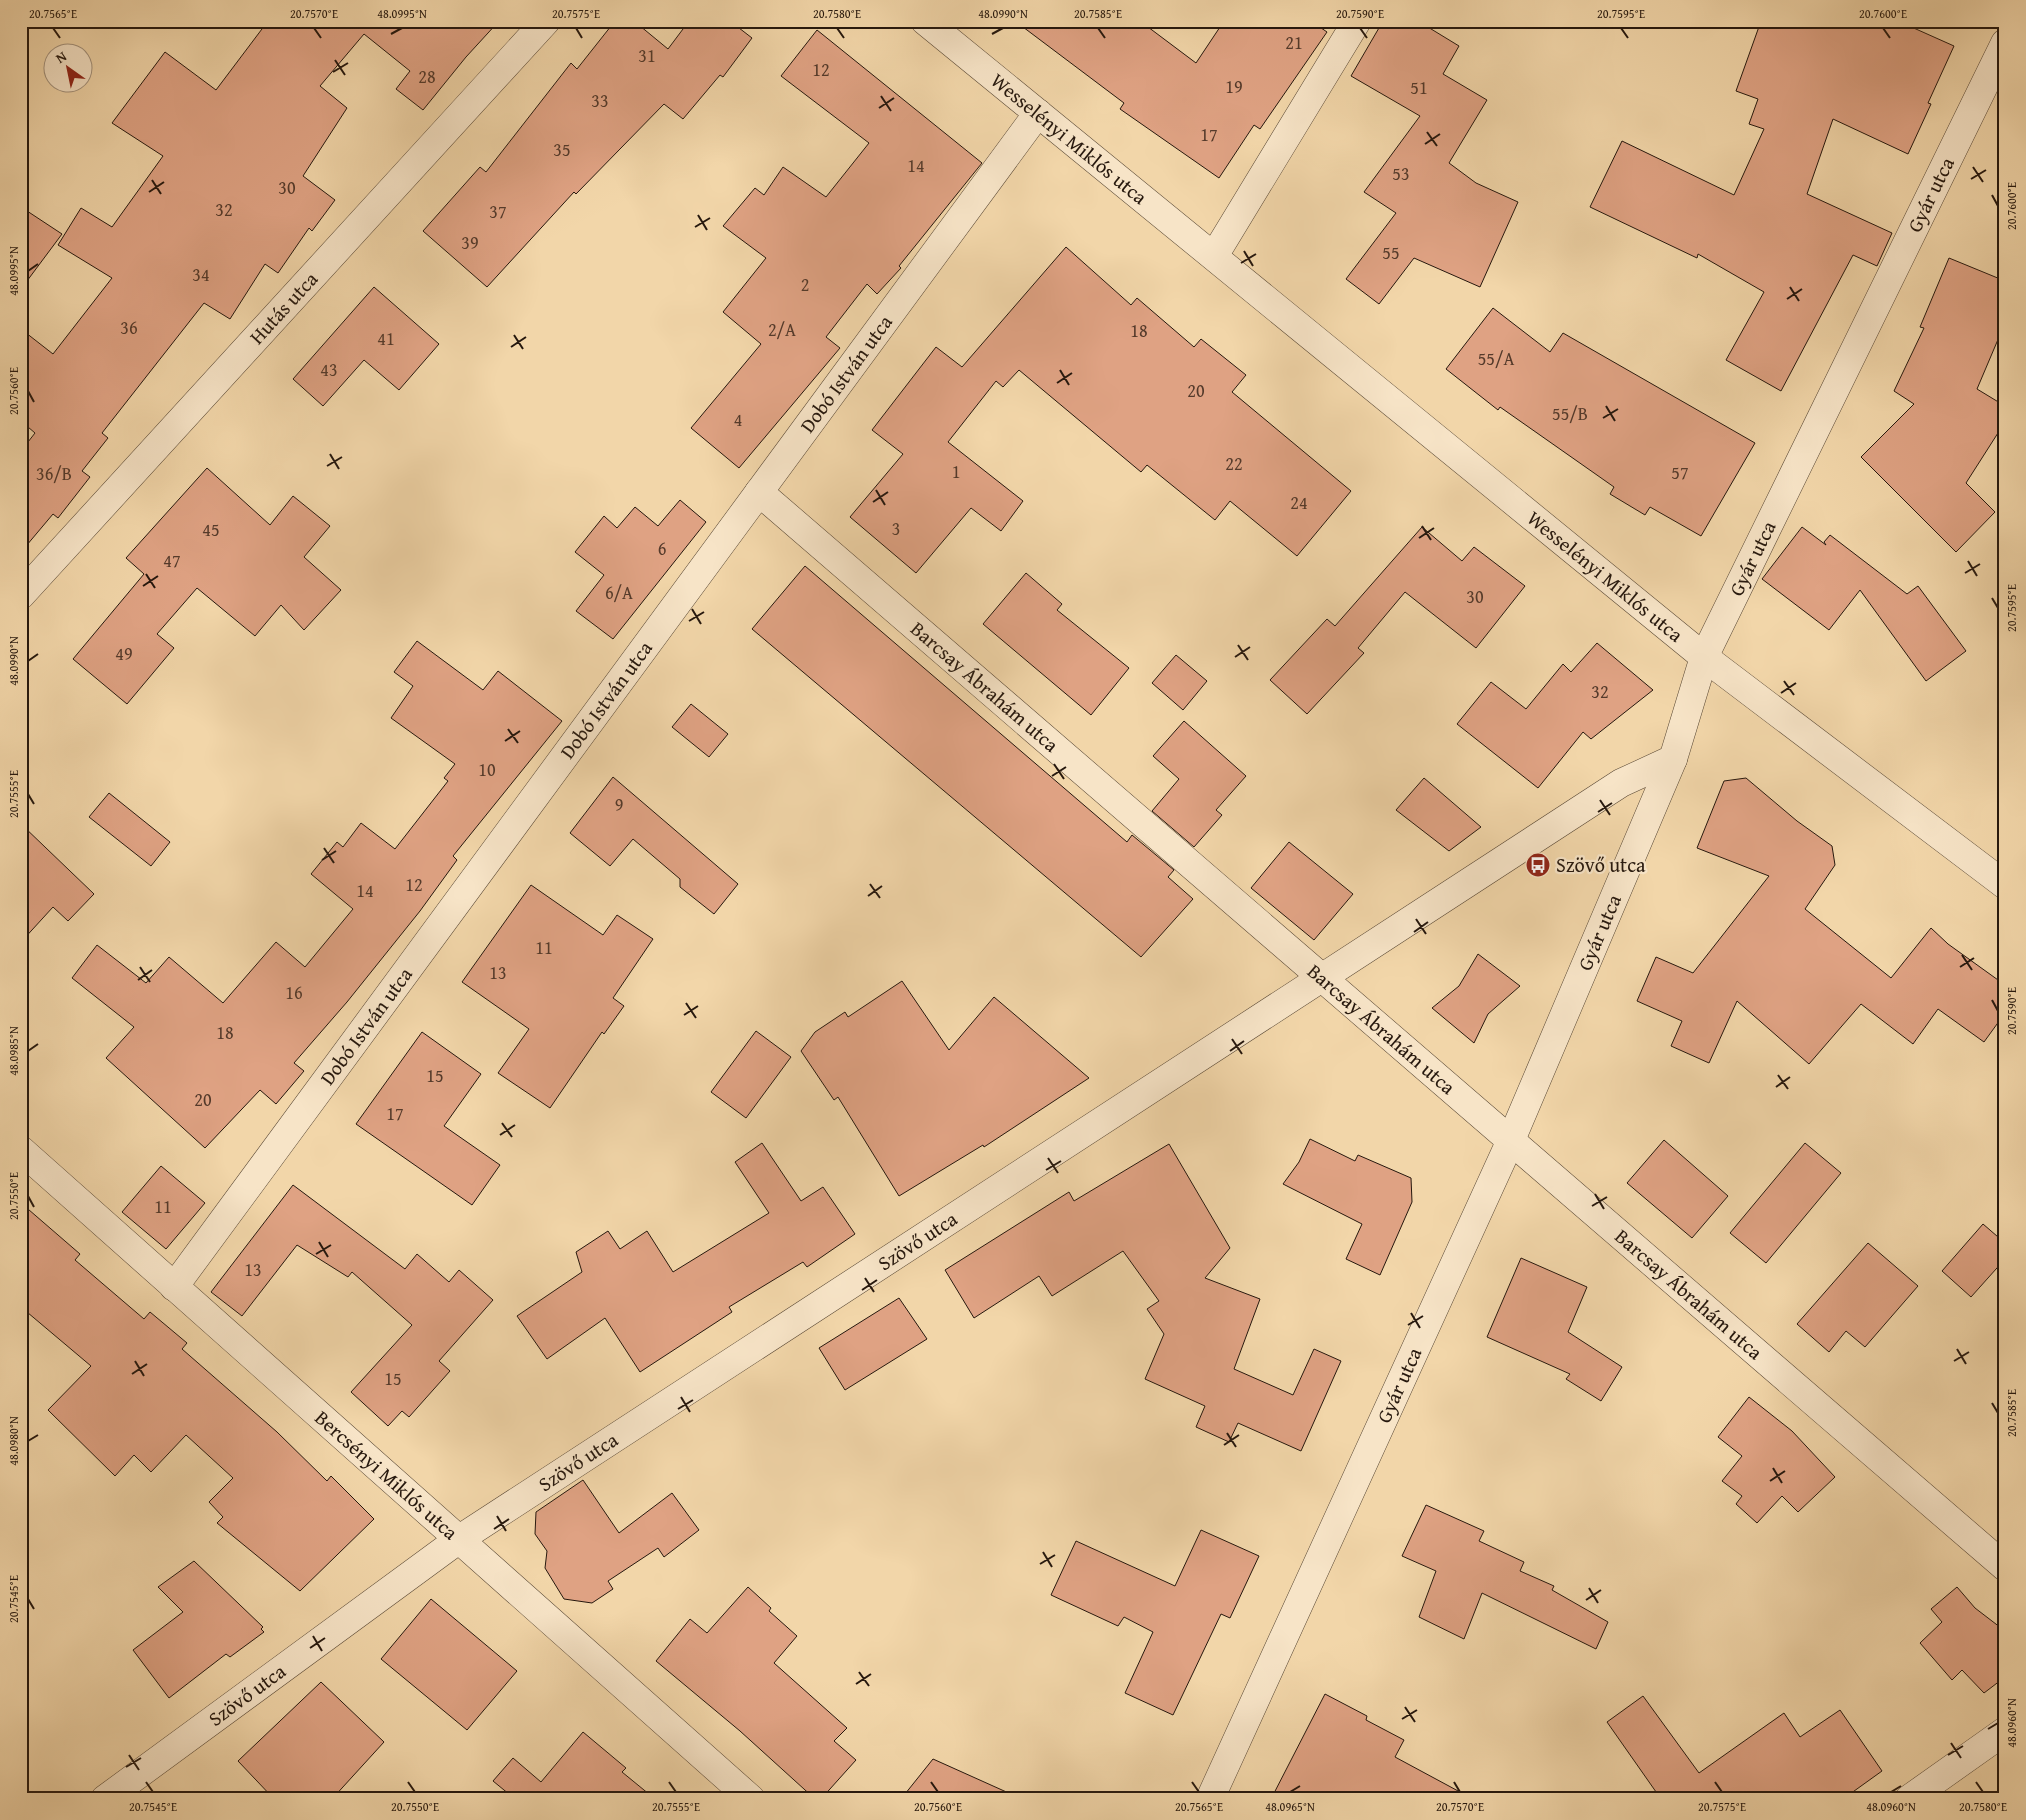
<svg xmlns="http://www.w3.org/2000/svg" width="2026" height="1820" font-family="'Gentium Book Plus',serif">
<style>
.building{fill:#dfa283;stroke:#26180e}
.lines{fill:none;stroke-linecap:round;stroke-linejoin:round}
.minor-casing{stroke:#594835;stroke-width:29}
.minor{stroke:#f7e4c7;stroke-width:28}
.ticks{fill:none;stroke:#26180e;stroke-width:2}
.labels{text-anchor:middle;stroke-width:4.5;stroke-linejoin:round;paint-order:stroke}
.number-label{font-size:18px;fill:#543a2b}
.street-label{font-size:20px;fill:#26180e;stroke:#f7e4c7}
.poi-label{font-size:20px;fill:#26180e;stroke:#f7e4c7;text-anchor:start}
.neatline{fill:none;stroke:#26180e;stroke-width:2}
.ticks-label{font-size:12px;text-anchor:middle;fill:#26180e}
</style>
<rect width="100%" height="100%" fill="#f2d6a9"/>
<filter id="stains"><feTurbulence type="fractalNoise" baseFrequency=".004" numOctaves="4"/><feColorMatrix values="0 0 0 0 .2 0 0 0 0 .09 0 0 0 0 .02 0 0 0 .5 -.17"/></filter>
<radialGradient id="worn" r=".72"><stop offset=".6" stop-color="#630" stop-opacity="0"/><stop offset="1" stop-color="#630" stop-opacity=".3"/></radialGradient>
<path class="building" d="M268 21H499L466 57 423 110 396 89 410 71 364 34 320 86 347 108 303 176 335 200 312 231 309 228 278 273 265 264 230 319 204 303 102 433 108 438 82 471 90 477 58 518 53 514 21 552V451L35 433 21 421V329L53 354 112 278 58 245 81 208 112 227 163 156 112 123 165 52 216 90Z
M615 21H634L668 49 689 21H730L752 38 723 77 720 75 683 119 664 104 576 194 574 192 487 287 423 231 480 167 486 172 571 63 577 69Z
M1015 21H1140L1196 63 1224 21H1311L1327 32 1260 129 1254 125 1219 178 1120 109 1124 103Z
M1383 21H1418L1459 46 1443 74 1487 100 1449 163 1476 183 1518 202 1480 287 1414 258 1379 304 1346 279 1396 213 1364 192 1420 116 1351 76Z
M1761 21H1898L1954 46 1928 103 1931 104 1908 154 1833 119 1807 194 1892 233 1877 266 1853 255 1781 391 1726 360 1764 292 1698 254 1697 258 1590 207 1622 141 1734 195 1764 129 1749 124 1758 99 1736 91Z
M817 30 982 163 899 266 901 268 877 294 867 284 826 337 840 348 739 468 691 428 761 344 723 312 766 258 723 226 755 188 764 195 783 167 826 197 869 143 781 76Z
M21 207 62 234 21 289Z
M1066 247 1131 305 1137 298 1194 347 1201 339 1246 375 1232 392 1351 491 1297 556 1230 501 1215 520 1147 465 1141 472 1019 370 1003 387 996 381 948 442 1023 501 1001 531 971 508 916 573 850 517 903 454 872 430 936 347 962 367Z
M1949 258 2005 281V323L1977 389 2005 406V422L1966 483 1995 512 1956 552 1861 457 1914 404 1894 391 1924 328 1920 327Z
M374 287 439 344 399 390 364 360 323 406 293 379Z
M1493 308 1550 352 1563 333 1755 443 1701 536 1650 507 1645 515 1610 494 1614 487 1500 407 1498 410 1446 369Z
M207 468 270 525 293 496 330 526 304 557 341 590 304 630 281 605 255 636 197 588 157 634 174 648 127 704 73 659 144 574 126 558Z
M680 500 706 522 613 639 576 611 604 575 575 552 604 516 617 528 635 507 658 526Z
M1422 527 1462 561 1474 547 1525 586 1476 648 1405 592 1358 648 1364 653 1307 714 1270 680 1327 619 1335 626Z
M1802 527 1826 545 1824 542 1830 535 1907 594 1918 586 1966 651 1926 681 1860 590 1829 630 1762 579Z
M805 566 1127 842 1132 835 1174 870 1168 877 1193 899 1141 957 752 629Z
M1026 573 1062 604 1057 610 1129 668 1091 715 983 624Z
M417 641 483 690 498 671 562 721 453 856 457 860 420 911 347 1002 294 1063 304 1071 276 1104 260 1090 205 1148 106 1058 134 1027 72 978 97 945 146 983 169 957 223 1003 276 942 305 967 353 909 311 874 337 842 343 847 361 823 395 849 448 781 444 778 455 764 391 718 413 686 394 672Z
M1597 643 1653 690 1591 739 1583 732 1538 788 1457 724 1491 682 1526 709 1563 664 1571 672Z
M1176 655 1207 681 1183 710 1152 683Z
M691 704 728 734 709 757 672 727Z
M1184 721 1246 776 1216 810 1222 815 1194 847 1152 811 1179 779 1153 756Z
M613 777 738 884 714 914 680 887V879L633 839 610 866 570 833Z
M1424 778 1481 827 1449 851 1396 810Z
M1746 778 1797 821 1832 846 1835 865 1805 909 1891 978 1931 928 1948 944 2005 985V1013L1984 1042 1938 1009 1913 1044 1861 1004 1809 1064 1737 1001 1709 1063 1671 1046 1682 1021 1637 1001 1656 957 1693 973 1769 876 1697 848 1724 781Z
M109 793 170 842 151 866 89 817Z
M21 824 94 894 68 921 53 907 21 942Z
M1289 842 1353 894 1314 940 1251 888Z
M531 885 603 935 617 915 653 939 613 998 624 1006 604 1034 602 1032 550 1108 498 1073 529 1029 462 982Z
M1478 954 1520 986 1488 1014 1474 1043 1432 1008 1459 986Z
M902 981 949 1050 994 997 1089 1078 984 1147 983 1145 899 1196 838 1097 834 1100 801 1051 815 1032 845 1012 848 1017Z
M756 1031 791 1057 746 1118 711 1092Z
M422 1032 481 1074 444 1126 500 1165 472 1205 356 1124Z
M1310 1139 1355 1161 1358 1155 1411 1178 1412 1202 1380 1275 1346 1259 1362 1224 1283 1184 1299 1162Z
M1664 1140 1728 1196 1692 1238 1627 1183Z
M762 1143 801 1201 823 1187 855 1234 807 1267 803 1262 729 1307 732 1312 640 1372 605 1318 547 1359 517 1316 582 1272 576 1252 608 1231 620 1249 647 1231 673 1272 769 1213 735 1162Z
M1805 1143 1841 1173 1766 1263 1730 1233Z
M1169 1144 1230 1248 1205 1278 1260 1299 1234 1369 1293 1395 1314 1349 1341 1361 1301 1451 1238 1423 1229 1442 1196 1427 1205 1406 1145 1379 1164 1334 1147 1309 1159 1301 1123 1251 1052 1296 1039 1276 974 1318 945 1270 1069 1192 1074 1201Z
M161 1166 205 1203 166 1249 122 1212Z
M293 1185 405 1269 417 1254 449 1282 459 1270 493 1300 439 1361 450 1371 409 1417 402 1411 388 1426 351 1392 412 1325 352 1272 348 1277 297 1245 242 1316 211 1292Z
M21 1203 80 1254 75 1260 144 1319 150 1312 187 1343 182 1349 277 1432 327 1481 331 1476 374 1519 300 1591 217 1523 223 1517 209 1502 233 1478 186 1435 151 1472 134 1455 115 1476 48 1410 91 1366 21 1307Z
M1983 1224 2005 1243V1259L1971 1297 1942 1271Z
M1868 1243 1918 1286 1865 1347 1846 1331 1829 1352 1797 1324Z
M1521 1258 1587 1287 1568 1332 1622 1367 1601 1401 1566 1379 1570 1374 1487 1337Z
M899 1298 927 1339 845 1390 819 1348Z
M1749 1397 1792 1431 1835 1477 1798 1512 1782 1496 1757 1523 1736 1504 1742 1496 1722 1481 1742 1456 1718 1437Z
M583 1480 619 1533 672 1493 699 1530 664 1557 658 1548 608 1581 613 1589 592 1603 564 1599 545 1568 547 1551 535 1534 536 1512Z
M1426 1505 1484 1531 1479 1541 1524 1562 1520 1571 1554 1586 1552 1590 1608 1622 1596 1649 1482 1593 1464 1639 1419 1617 1436 1571 1402 1556Z
M1201 1530 1259 1556 1230 1618 1221 1614 1173 1715 1125 1693 1153 1632 1124 1617 1118 1626 1051 1595 1076 1541 1175 1586Z
M194 1561 263 1627 261 1629 264 1632 230 1657 226 1654 169 1698 133 1650 183 1612 158 1587Z
M748 1587 771 1608 769 1611 797 1636 774 1663 847 1728 834 1741 856 1760 821 1799H815L740 1731 656 1661 690 1619 707 1633Z
M1957 1587 1975 1608 2005 1631V1677L1984 1693 1962 1670 1952 1680 1920 1643 1942 1622 1931 1609Z
M431 1599 517 1671 467 1730 381 1659Z
M321 1682 384 1742 332 1799H274L238 1761Z
M1325 1694 1367 1716 1366 1720 1404 1740 1395 1757 1473 1799H1271Z
M1643 1696 1699 1773 1784 1713 1800 1737 1840 1710 1882 1771 1843 1799H1661L1607 1722Z
M583 1732 626 1768 622 1772 655 1799H515L493 1781 513 1758 541 1782Z
M933 1759 1022 1799H901Z"/>
<g class="lines">
<defs>
<g id="minor">
<path id="s1" d="M925 21 1704 657 2005 885"/>
<path d="M1214 256 1357 21"/>
<path id="s2" d="M759 492 2005 1567"/>
<path id="s3" d="M21 595 546 21"/>
<path id="s4" d="M21 1150 751 1799"/>
<path id="s5" d="M174 1287 1038 113"/>
<path id="s6" d="M105 1799 458 1540 1621 783 1673 759"/>
<path id="s7" d="M1210 1799 1511 1140 1673 759 1704 657 2005 43"/>
<path d="M1909 1799 2005 1731"/>
</g>
</defs>
<use href="#minor" class="minor-casing"/>
<use href="#minor" class="minor"/>
</g>
<path class="ticks" d="M53 28 60 38M314 28 321 38M576 28 582 38M837 28 844 38M1098 28 1105 38M1360 28 1367 38M1621 28 1628 38M1883 28 1890 38M391 34 402 28M992 34 1003 28M335 60 345 75M333 72 348 63M881 96 891 111M879 108 894 98M1427 132 1437 146M1425 144 1440 134M1973 167 1983 182M1971 179 1986 170M152 180 161 194M149 192 164 182M1992 195 1998 206M698 215 707 230M695 227 710 218M1244 251 1253 266M1241 263 1256 254M28 271 38 264M1790 287 1799 301M1787 299 1802 289M514 335 523 349M511 347 526 337M1060 370 1069 385M1057 383 1072 373M28 391 34 402M1606 406 1615 421M1603 418 1618 409M330 454 339 469M327 466 342 457M876 490 885 505M873 502 888 492M1422 526 1431 540M1419 538 1434 528M1968 561 1977 576M1965 573 1980 564M146 574 155 588M143 586 158 576M1992 598 1998 608M692 609 701 624M689 621 704 612M1238 645 1248 660M1235 657 1250 647M28 661 38 654M1784 681 1794 695M1781 693 1796 683M508 729 518 743M505 741 520 731M1054 764 1064 779M1052 776 1066 767M28 794 34 804M1600 800 1610 815M1598 812 1612 803M324 848 334 863M322 860 336 851M870 884 880 898M868 896 882 886M1416 919 1426 934M1414 932 1428 922M1962 955 1972 970M140 967 150 982M1960 967 1974 958M138 980 152 970M1992 1000 1998 1011M686 1003 696 1018M684 1015 698 1006M1232 1039 1242 1054M28 1051 38 1044M1230 1051 1244 1041M1778 1075 1788 1089M1776 1087 1790 1077M502 1123 512 1137M500 1135 515 1125M1048 1158 1058 1173M1046 1170 1061 1161M1595 1194 1604 1209M28 1196 34 1207M1592 1206 1607 1197M319 1242 328 1257M316 1254 331 1245M865 1278 874 1292M862 1290 877 1280M1411 1313 1420 1328M1408 1325 1423 1316M1957 1349 1966 1364M135 1361 144 1376M1954 1361 1969 1352M132 1374 147 1364M681 1397 690 1412M1992 1403 1998 1413M678 1409 693 1400M1227 1433 1236 1447M28 1441 38 1435M1224 1445 1239 1435M1773 1468 1782 1483M1770 1481 1785 1471M497 1516 506 1531M494 1529 509 1519M1043 1552 1052 1567M1040 1564 1055 1555M1589 1588 1598 1603M28 1599 34 1609M1586 1600 1601 1590M313 1636 322 1651M310 1648 325 1638M859 1672 869 1686M856 1684 871 1674M1405 1707 1415 1722M1402 1719 1417 1710M1988 1729 1998 1723M1951 1743 1961 1758M129 1755 139 1770M1948 1755 1963 1746M126 1767 141 1758M146 1782 153 1792M408 1782 415 1792M669 1782 676 1792M931 1782 938 1792M1192 1782 1199 1792M1454 1782 1460 1792M1715 1782 1722 1792M1976 1782 1983 1792M1290 1792 1300 1786M1891 1792 1901 1786"/>
<defs>
<symbol id="bus-disc" viewBox="-11 -11 22 22"><circle r="9.5" fill="#8f2418" stroke="#f7e4c7"/><path d="M-5-6H5V4H4V6H2V4H-2V6H-4V4H-5ZM-3.5-4V0h7V-4ZM-3.5 1.2v1.5H-2V1.2ZM2 1.2v1.5H3.5V1.2Z" fill="#fff"/></symbol>
</defs>
<g fill-rule="evenodd">
<use href="#bus-disc" x="1524" y="851" width="28" height="28"/>
</g>
<g class="labels">
<g class="number-label">
<text x="1294" y="49">21</text>
<text x="647" y="62">31</text>
<text x="821" y="76">12</text>
<text x="427" y="83">28</text>
<text x="1234" y="93">19</text>
<text x="1419" y="94">51</text>
<text x="600" y="107">33</text>
<text x="1209" y="141">17</text>
<text x="562" y="156">35</text>
<text x="916" y="172">14</text>
<text x="1401" y="180">53</text>
<text x="287" y="194">30</text>
<text x="224" y="216">32</text>
<text x="498" y="218">37</text>
<text x="470" y="249">39</text>
<text x="1391" y="259">55</text>
<text x="201" y="281">34</text>
<text x="805" y="291">2</text>
<text x="129" y="334">36</text>
<text x="782" y="336">2/A</text>
<text x="1139" y="337">18</text>
<text x="386" y="345">41</text>
<text x="1496" y="365">55/A</text>
<text x="329" y="376">43</text>
<text x="1196" y="397">20</text>
<text x="1570" y="420">55/B</text>
<text x="738" y="426">4</text>
<text x="1234" y="470">22</text>
<text x="956" y="478">1</text>
<text x="1680" y="479">57</text>
<text x="54" y="480">36/B</text>
<text x="1299" y="509">24</text>
<text x="896" y="535">3</text>
<text x="211" y="536">45</text>
<text x="662" y="555">6</text>
<text x="172" y="567">47</text>
<text x="619" y="599">6/A</text>
<text x="1475" y="603">30</text>
<text x="124" y="660">49</text>
<text x="1600" y="698">32</text>
<text x="487" y="776">10</text>
<text x="619" y="811">9</text>
<text x="414" y="891">12</text>
<text x="365" y="897">14</text>
<text x="544" y="954">11</text>
<text x="498" y="979">13</text>
<text x="294" y="999">16</text>
<text x="225" y="1039">18</text>
<text x="435" y="1082">15</text>
<text x="203" y="1106">20</text>
<text x="395" y="1120">17</text>
<text x="163" y="1213">11</text>
<text x="253" y="1276">13</text>
<text x="393" y="1385">15</text>
</g>
<g class="street-label">
<text dy="7" stroke="none"><textPath href="#s1" startOffset="186">Wesselényi Miklós utca</textPath></text>
<text dy="7" stroke="none"><textPath href="#s7" startOffset="1760">Gyár utca</textPath></text>
<text dy="7" stroke="none"><textPath href="#s3" startOffset="389">Hutás utca</textPath></text>
<text dy="7" stroke="none"><textPath href="#s5" startOffset="1134">Dobó István utca</textPath></text>
<text dy="7" stroke="none"><textPath href="#s7" startOffset="1355">Gyár utca</textPath></text>
<text dy="7" stroke="none"><textPath href="#s1" startOffset="878">Wesselényi Miklós utca</textPath></text>
<text dy="7" stroke="none"><textPath href="#s2" startOffset="298">Barcsay Ábrahám utca</textPath></text>
<text dy="7" stroke="none"><textPath href="#s5" startOffset="729">Dobó István utca</textPath></text>
<text dy="7" stroke="none"><textPath href="#s7" startOffset="950">Gyár utca</textPath></text>
<text dy="7" stroke="none"><textPath href="#s5" startOffset="324">Dobó István utca</textPath></text>
<text dy="7" stroke="none"><textPath href="#s2" startOffset="822">Barcsay Ábrahám utca</textPath></text>
<text dy="7" stroke="none"><textPath href="#s6" startOffset="986">Szövő utca</textPath></text>
<text dy="7" stroke="none"><textPath href="#s2" startOffset="1228">Barcsay Ábrahám utca</textPath></text>
<text dy="7" stroke="none"><textPath href="#s7" startOffset="455">Gyár utca</textPath></text>
<text dy="7" stroke="none"><textPath href="#s6" startOffset="581">Szövő utca</textPath></text>
<text dy="7" stroke="none"><textPath href="#s4" startOffset="489">Bercsényi Miklós utca</textPath></text>
<text dy="7" stroke="none"><textPath href="#s6" startOffset="176">Szövő utca</textPath></text>
</g>
<g class="poi-label">
<text x="1556" y="872">Szövő utca</text>
</g>
</g>
<rect width="2026" height="1820" fill="none" stroke="#f2d6a9" stroke-width="55"/>
<g transform="translate(68 68) rotate(327)"><circle r="24" fill="#f7e4c7" stroke="#a3927d"/>
<path d="M0-4L9 19L0 12L-9 19Z" fill="#8f2418"/>
<text y="-8" font-size="14" font-weight="bold" text-anchor="middle" fill="#26180e">N</text>
</g>
<rect x="28" y="28" width="1970" height="1764" class="neatline"/>
<g class="ticks-label">
<text x="53" y="18">20.7565°E</text>
<text x="314" y="18">20.7570°E</text>
<text x="402" y="18">48.0995°N</text>
<text x="576" y="18">20.7575°E</text>
<text x="837" y="18">20.7580°E</text>
<text x="1003" y="18">48.0990°N</text>
<text x="1098" y="18">20.7585°E</text>
<text x="1360" y="18">20.7590°E</text>
<text x="1621" y="18">20.7595°E</text>
<text x="1883" y="18">20.7600°E</text>
<text transform="translate(2012 206) rotate(-90)" y="4">20.7600°E</text>
<text transform="translate(14 271) rotate(-90)" y="4">48.0995°N</text>
<text transform="translate(14 391) rotate(-90)" y="4">20.7560°E</text>
<text transform="translate(2012 608) rotate(-90)" y="4">20.7595°E</text>
<text transform="translate(14 661) rotate(-90)" y="4">48.0990°N</text>
<text transform="translate(14 794) rotate(-90)" y="4">20.7555°E</text>
<text transform="translate(2012 1011) rotate(-90)" y="4">20.7590°E</text>
<text transform="translate(14 1051) rotate(-90)" y="4">48.0985°N</text>
<text transform="translate(14 1196) rotate(-90)" y="4">20.7550°E</text>
<text transform="translate(2012 1413) rotate(-90)" y="4">20.7585°E</text>
<text transform="translate(14 1441) rotate(-90)" y="4">48.0980°N</text>
<text transform="translate(14 1599) rotate(-90)" y="4">20.7545°E</text>
<text transform="translate(2012 1723) rotate(-90)" y="4">48.0960°N</text>
<text x="153" y="1811">20.7545°E</text>
<text x="415" y="1811">20.7550°E</text>
<text x="676" y="1811">20.7555°E</text>
<text x="938" y="1811">20.7560°E</text>
<text x="1199" y="1811">20.7565°E</text>
<text x="1290" y="1811">48.0965°N</text>
<text x="1460" y="1811">20.7570°E</text>
<text x="1722" y="1811">20.7575°E</text>
<text x="1891" y="1811">48.0960°N</text>
<text x="1983" y="1811">20.7580°E</text>
</g>
<rect width="100%" height="100%" filter="url(#stains)"/>
<rect width="100%" height="100%" fill="url(#worn)"/>
</svg>
